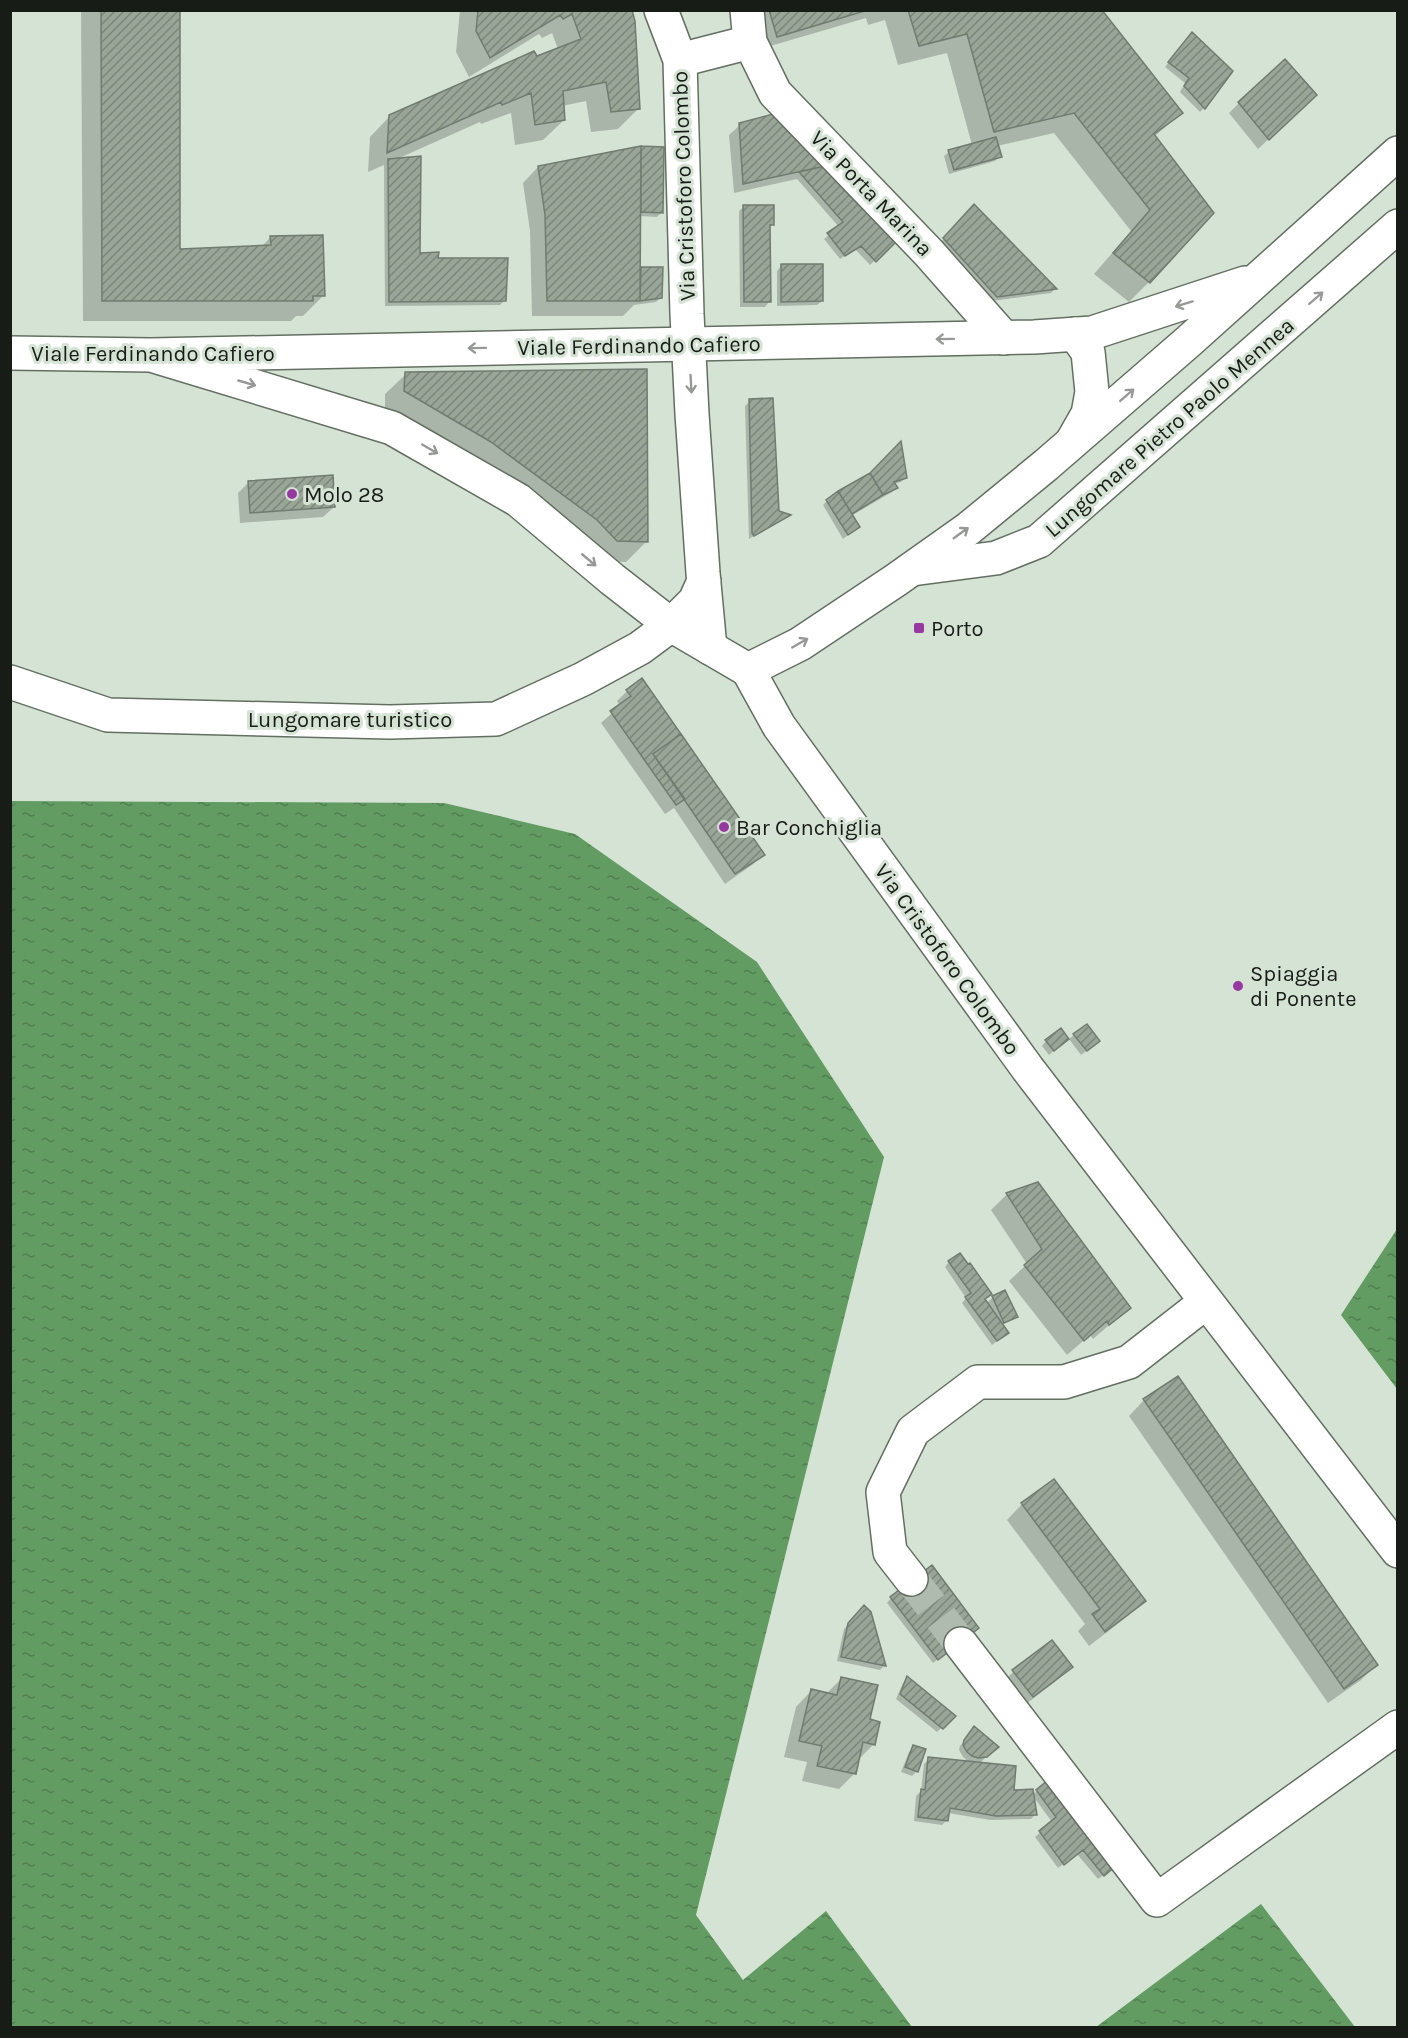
<svg xmlns="http://www.w3.org/2000/svg" width="1408" height="2038" font-family="Karla,sans-serif">
<style>
.water{fill:url(#water-ripples)}
.shadow{fill:#0003}
.building{fill:url(#building-hatch);stroke:#707c6f;stroke-width:1.5}
.lines{fill:none;stroke-linecap:round;stroke-linejoin:round}
.minor-tunnel{stroke:#afbbae;stroke-width:33;stroke-dasharray:33 16;stroke-linecap:butt}
.minor-casing{stroke:#626f61;stroke-width:36}
.major-casing{stroke:#626f61;stroke-width:36}
.minor{stroke:#fff;stroke-width:33}
.major{stroke:#fff;stroke-width:33}
.oneway{stroke:#979997}
.poi-dot{fill:#9737a0;stroke:#d5e3d4;stroke-width:2}
.labels{text-anchor:middle;stroke-width:6;stroke-linejoin:round;paint-order:stroke}
.street-label{font-size:22px;fill:#171c17;stroke:#d5e3d4}
.poi-label{font-size:22px;fill:#171c17;stroke:#d5e3d4;text-anchor:start}
</style>
<defs>
<pattern id="water-ripples" width="26" height="14" patternUnits="userSpaceOnUse" patternTransform="scale(1.5)"><rect width="26" height="14" fill="#629c62"/><path d="M2 4q2-2 4 0t4 0M15 11q2-2 4 0t4 0" fill="none" stroke="#507e50"/></pattern>
<pattern id="building-hatch" width="6" height="6" patternUnits="userSpaceOnUse" patternTransform="scale(1.5)"><rect width="6" height="6" fill="#98a597"/><path d="M-1 1l2-2M0 6l6-6M5 7l2-2" fill="none" stroke="#7b867a"/></pattern>
</defs>
<rect width="100%" height="100%" fill="#d5e3d4"/>
<path class="water" d="M11 801 444 803 575 834 757 962 884 1157 696 1915 743 1980 826 1911 912 2027H11Z
M1397 1229V1389L1341 1315Z
M1261 1904 1355 2027H1096Z"/>
<path class="shadow" d="M81 10H178V250L261 247 271 237 323 296 303 316H296L291 321H83Z
M460 10H630L638 109 618 129 591 132 586 101 562 106 564 120 543 140 515 145 511 113 481 124 480 122 397 159 419 255 436 260 505 300 500 305 385 306 384 165 368 172 370 137 390 116 558 49 552 33 542 38 539 34 469 77 456 52Z
M756 10H1100L1181 113 1154 137 1149 282 1129 302 1094 274 1131 231 1054 133 997 146 1000 156 995 161 949 174 944 156 949 152 972 145 947 53 898 65 885 20 868 25 866 18 767 47Z
M1187 39 1204 108 1200 112 1180 92 1185 83 1165 67Z
M1239 103 1305 105 1258 149 1229 113Z
M776 115 896 240 870 265 855 249 840 259 824 239 839 227 797 179 734 193 729 135 740 125Z
M641 147 662 212 657 217 639 216V271L641 268 661 297 656 302 634 305 623 316H532L530 231 523 183 538 167Z
M744 206 772 225 769 228V302L765 307H740L739 211Z
M974 206 1055 289 1051 293 992 301 939 244Z
M781 266 822 301 817 305 777 306V271Z
M406 374 647 541 626 562 597 561 385 412V394Z
M750 401 778 512 788 515 749 539 745 406Z
M906 477 901 482 894 484 896 488 892 492 851 516 858 527 843 539 823 505 827 501Z
M249 482 334 507 323 517 240 523 238 493Z
M627 691 763 855 752 865 725 884 674 808 665 814 601 723 620 706 617 701Z
M1074 1035 1093 1046 1081 1055 1069 1039Z
M1046 1041 1063 1043 1049 1055 1042 1046Z
M1037 1184 1129 1308 1093 1339 1090 1335 1067 1355 1009 1281 1027 1264 991 1210 1006 1195Z
M949 1262 986 1304 993 1297 1016 1316 1002 1325 1007 1333 992 1345 962 1303 966 1298 945 1267Z
M1144 1400 1376 1665 1361 1680 1328 1703 1129 1416Z
M1022 1504 1144 1601 1128 1616 1089 1646 1078 1631 1085 1624 1007 1520Z
M891 1598 977 1628 933 1663 887 1603Z
M859 1612H870L884 1666 880 1670 837 1661 844 1629Z
M1071 1667 1055 1682 1017 1711 998 1687 1013 1672Z
M842 1678 868 1720 874 1744 858 1760 855 1773 839 1789 802 1781 807 1762 784 1757 796 1707 811 1691 826 1694Z
M907 1678 954 1716 937 1732 896 1699 903 1683Z
M970 1733 996 1747 979 1764 1012 1792 1033 1795 1037 1791 1115 1867 1098 1879 1077 1854 1058 1868 1035 1837 1052 1822 1033 1796 1035 1815 1031 1819 990 1820 948 1813 947 1820 942 1825 914 1821 916 1796 921 1791 924 1764 929 1759 970 1763 963 1757 959 1750 960 1746Z
M914 1747 917 1771 912 1776 901 1772 909 1752Z"/>
<path class="building" d="M101 10H180V249L271 245 270 236 323 235 325 296H313V301H102Z
M478 10H632L635 21 640 109 611 112 606 82 563 91 565 120 535 125 531 93 502 105 501 102 387 153 389 115 534 51 537 56 581 39 572 14 563 19 560 15 490 58 476 31Z
M769 10H868L777 37Z
M908 10H1102L1183 113 1154 134 1214 213 1150 283 1113 253 1150 210 1074 113 994 132 967 34 919 46Z
M1192 32 1233 71 1205 109 1184 86 1189 78 1168 62Z
M1285 59 1317 95 1269 140 1238 102Z
M777 113 825 166 743 184 739 123Z
M996 137 1002 157 954 170 948 150Z
M641 146 664 147 663 213 641 212Z
M641 146 640 301H547L545 215 538 166Z
M421 156 420 253 439 252 438 258H508L506 301 389 302 388 159Z
M825 166 898 240 876 262 861 246 845 256 827 233 843 222 799 172Z
M974 204 1057 289 997 297 943 238Z
M743 205H774V225H770L771 302H744Z
M781 264H823V301L781 302Z
M641 267H663L662 298 640 301Z
M647 369 648 542 617 541 597 520 491 442 404 391 405 372Z
M773 398 779 511 791 515 754 536 752 533 749 399Z
M901 441 907 478 894 482 898 488 883 495 870 473Z
M870 473 883 495 852 514 838 491Z
M333 475 335 507 250 513 248 481Z
M838 491 860 527 848 535 826 500Z
M642 678 681 734 653 754 685 799 676 805 610 711 631 696 626 690Z
M681 734 765 855 735 874 653 754Z
M1087 1024 1100 1041 1087 1051 1073 1034Z
M1061 1028 1069 1039 1054 1051 1045 1040Z
M1038 1182 1131 1308 1109 1325 1107 1321 1084 1341 1024 1265 1042 1249 1006 1193Z
M960 1253 968 1264 970 1263 992 1294 985 1299 1009 1333 997 1341 965 1297 971 1293 948 1261Z
M1005 1290 1018 1317 1004 1323 992 1296Z
M1178 1376 1378 1665 1344 1689 1143 1399Z
M1054 1479 1146 1601 1105 1632 1092 1614 1100 1609 1021 1503Z
M932 1565 979 1628 938 1660 890 1597Z
M864 1605 871 1612 886 1666 841 1657 848 1623Z
M1052 1640 1073 1667 1033 1697 1012 1670Z
M907 1676 956 1716 943 1729 900 1694Z
M841 1677 878 1685 870 1719 880 1722 875 1745 863 1742 856 1774 817 1766 822 1746 799 1741 811 1689 837 1695Z
M974 1726 999 1747 987 1757 978 1758 972 1756 967 1752 963 1745 964 1740Z
M913 1745 926 1749 918 1772 905 1767Z
M928 1757 1016 1766 1014 1790 1033 1789 1037 1815 996 1816 950 1808 948 1821 918 1817 921 1789 925 1790Z
M1053 1776 1121 1862 1104 1876 1083 1850 1064 1865 1039 1831 1056 1817 1036 1790Z"/>
<g class="lines">
<path class="minor-tunnel" d="M911 1579 961 1644"/>
<defs>
<path id="minor" d="M661 10 680 60 687 314 692 414 703 573 710 648
M747 10 750 42 775 93 929 253 1004 338
M680 60 750 42
M1072 442 1088 414 1092 392 1088 352 1075 334
M912 569 996 558 1039 541 1398 226
M748 670 779 726 1028 1069 1398 1551
M10 682 108 715 390 722 496 719 583 679 640 648 671 625 695 601 704 581
M911 1579 890 1552 883 1492 913 1431 978 1382H1064L1129 1362 1206 1302
M961 1644 1157 1900 1398 1727"/>
<path id="major" d="M10 353 151 355 1034 337 1092 333 1245 283
M151 355 392 428 518 500 612 579 671 625 748 670 800 644 896 580 968 529 1046 465 1189 341 1398 153"/>
</defs>
<use href="#minor" class="minor-casing"/>
<use href="#major" class="major-casing"/>
<use href="#minor" class="minor"/>
<use href="#major" class="major"/>
</g>
<defs><path id="oneway-shaft" d="M-6 0H5M1.5-3L5.5 0L1.5 3" fill="none" stroke-width="1.6" stroke-linecap="round" stroke-linejoin="round" transform="scale(1.5)"/></defs>
<g class="oneway">
<use href="#oneway-shaft" transform="translate(1316 298) rotate(-41)"/>
<use href="#oneway-shaft" transform="translate(1184 304) rotate(163)"/>
<use href="#oneway-shaft" transform="translate(945 339) rotate(179)"/>
<use href="#oneway-shaft" transform="translate(477 348) rotate(179)"/>
<use href="#oneway-shaft" transform="translate(247 383) rotate(16)"/>
<use href="#oneway-shaft" transform="translate(691 384) rotate(87)"/>
<use href="#oneway-shaft" transform="translate(1127 395) rotate(-41)"/>
<use href="#oneway-shaft" transform="translate(430 449) rotate(30)"/>
<use href="#oneway-shaft" transform="translate(961 533) rotate(-36)"/>
<use href="#oneway-shaft" transform="translate(589 560) rotate(40)"/>
<use href="#oneway-shaft" transform="translate(800 643) rotate(-30)"/>
</g>
<g class="poi-dot">
<circle cx="292" cy="494" r="6"/>
<rect x="913" y="622" width="12" height="12" rx="3"/>
<circle cx="724" cy="827" r="6"/>
<circle cx="1238" cy="986" r="6"/>
</g>
<g class="labels">
<g class="street-label">
<text transform="translate(683 186) rotate(-92)" y="8">Via Cristoforo Colombo</text>
<text transform="translate(872 193) rotate(46)" y="8">Via Porta Marina</text>
<text transform="translate(639 345) rotate(-1)" y="8">Viale Ferdinando Cafiero</text>
<text x="153" y="361">Viale Ferdinando Cafiero</text>
<text transform="translate(1169 427) rotate(-41)" y="8">Lungomare Pietro Paolo Mennea</text>
<text x="350" y="727">Lungomare turistico</text>
<text transform="translate(948 959) rotate(54)" y="8">Via Cristoforo Colombo</text>
</g>
<g class="poi-label">
<text x="304" y="502">Molo 28</text>
<text x="931" y="636">Porto</text>
<text x="736" y="835">Bar Conchiglia</text>
<text x="1250" y="981">Spiaggia<tspan x="1250" dy="25">di Ponente</tspan></text>
</g>
</g>
<rect width="1408" height="2038" fill="none" stroke="#171c17" stroke-width="24"/>
</svg>
